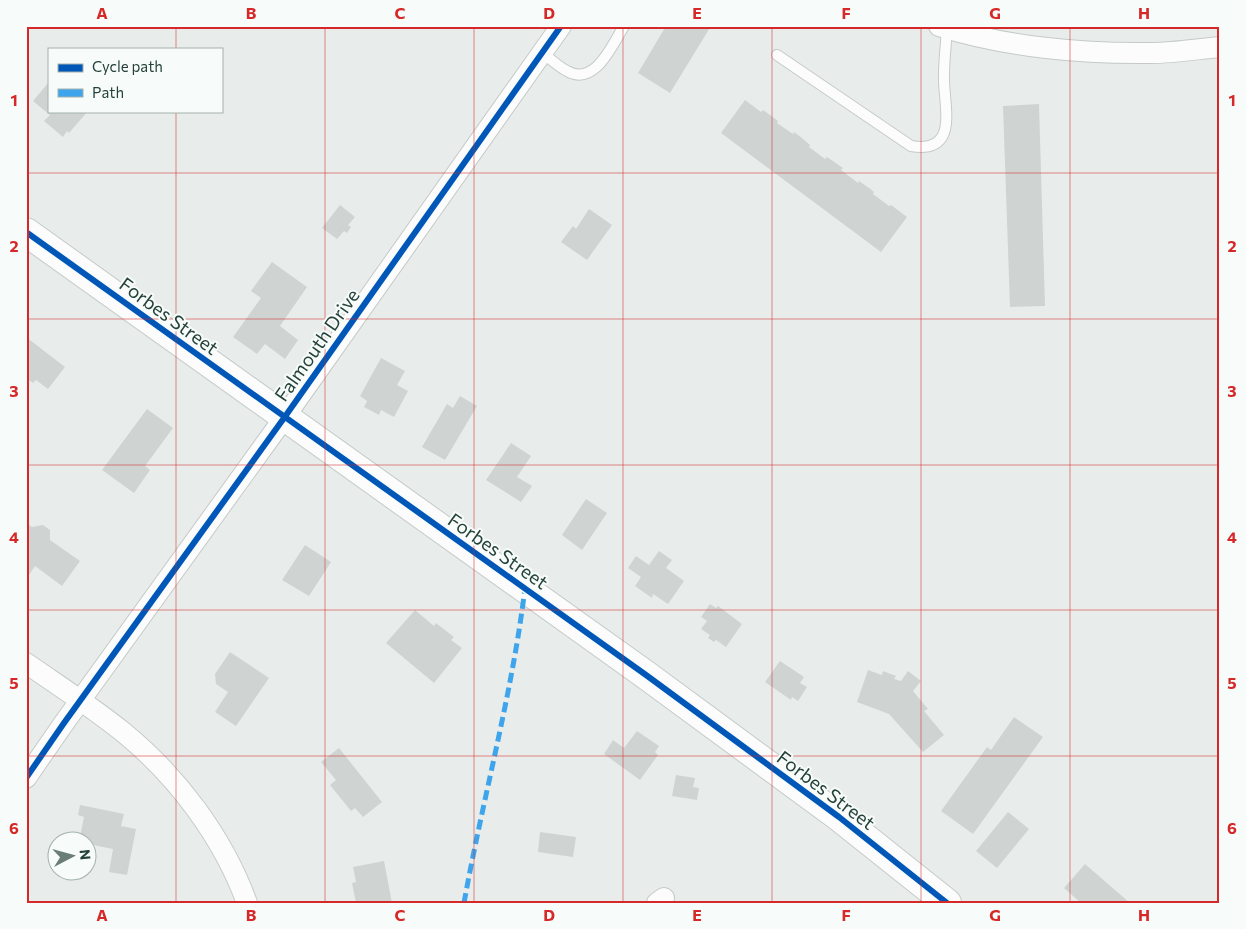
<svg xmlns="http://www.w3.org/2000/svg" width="1246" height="929" font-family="Commissioner,sans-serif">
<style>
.building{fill:#cfd4d2}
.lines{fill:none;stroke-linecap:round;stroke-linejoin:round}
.lane-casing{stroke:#c5cac8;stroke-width:12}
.street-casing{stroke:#c5cac8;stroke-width:22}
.secondary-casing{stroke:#c3cbc8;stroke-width:30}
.lane{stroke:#fcfcfc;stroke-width:10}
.street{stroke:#fcfcfc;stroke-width:20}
.secondary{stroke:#fcfcfc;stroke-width:28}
.quiet{stroke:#3ea4ec;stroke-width:5;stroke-dasharray:10 5;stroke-linecap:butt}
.cycleway-casing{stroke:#f7fbf9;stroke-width:9}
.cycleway{stroke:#0057b8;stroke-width:6}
.grid{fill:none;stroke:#d62828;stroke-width:1;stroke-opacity:0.55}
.labels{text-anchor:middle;stroke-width:4;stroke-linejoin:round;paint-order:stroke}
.street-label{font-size:19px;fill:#24423a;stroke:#f7fbf9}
.neatline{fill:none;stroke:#d62828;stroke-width:2}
.grid-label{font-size:16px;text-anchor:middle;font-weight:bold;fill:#d62828}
</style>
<rect width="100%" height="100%" fill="#e8edeb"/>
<path class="building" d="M666 26H711L670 93 638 73Z
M49 82V111H88L69 133 67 131 63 137 44 121 50 115 33 101Z
M745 100 761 112 763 110 770 115 778 121 777 123 793 134 794 132 802 138 810 145 809 147 825 159 827 157 843 168 841 170 858 183 859 181 869 188 874 192 873 194 889 206 891 205 907 217 881 252 721 133Z
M1039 104 1045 306 1010 307 1003 106Z
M340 205 355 217 348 225 351 227 347 233 344 231 337 239 322 228Z
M589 209 612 225 587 260 561 242 573 226 576 229Z
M272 262 307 287 280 326 298 340 285 359 265 344 257 354 233 337 261 298 251 291Z
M26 337 65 367 48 389 36 380 33 383 26 378Z
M381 358 405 371 397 385 408 391 394 417 381 410 379 415 364 407 367 401 360 396Z
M460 396 477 406 445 460 422 447 447 404 453 408Z
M147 409 173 428 145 466 150 470 134 493 102 470Z
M511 443 531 456 517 477 532 486 521 502 486 480Z
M586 499 607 513 582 550 562 535Z
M26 523 32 527 43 525 50 530V540L80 561 62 586 35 566 29 575 26 573Z
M305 545 331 562 309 596 282 580Z
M659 551 672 560 666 568 684 581 668 604 653 594 652 598 635 586 641 577 628 568 636 556 649 565Z
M710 604 716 608 718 606 742 624 726 647 716 640 714 642 708 638 710 635 701 629 707 621 701 617Z
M415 610 434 626 436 623 454 637 451 640 462 648 434 683 386 643Z
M230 652 269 678 236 726 215 712 228 692 216 684 215 674Z
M780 661 804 677 800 683 807 687 798 701 792 697 791 700 765 682Z
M868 670 882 675 883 671 896 676 894 679 901 681 908 671 921 681 913 691 928 709 924 711 944 735 923 752 889 714 857 702Z
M1014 717 1043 737 973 834 941 811 987 747 991 750Z
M637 731 659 746 655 752 658 755 640 780 604 754 613 740 624 748Z
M339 748 382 802 363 817 355 808 351 811 330 785 336 780 321 762Z
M676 775 695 778 693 787 699 788 697 800 672 796Z
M80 805 124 814 121 826 136 829 127 875 109 872 113 849 88 844V842H79L84 817 78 815Z
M1008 812 1029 829 997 868 976 851Z
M540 832 576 837 573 857 538 852Z
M384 861 392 903H356L352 883 356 882 353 867Z
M1085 864 1130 903H1081L1064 888Z"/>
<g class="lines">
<defs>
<path id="lane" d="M543 53C550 59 559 67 567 71 595 87 612 45 624 26
M777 55 911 146C922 148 935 148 942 137 951 123 943 92 944 75 944 60 946 44 947 29"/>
<path id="street" d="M939 26C1005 47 1083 54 1151 53 1174 53 1197 49 1220 47
M26 663C59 686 92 707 123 732 177 776 223 837 247 903
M26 778 64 723 284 418 561 26
M657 903 664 898"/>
<path id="secondary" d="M26 232 646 675 839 817 947 903"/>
</defs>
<use href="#lane" class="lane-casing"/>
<use href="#street" class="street-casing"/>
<use href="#secondary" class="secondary-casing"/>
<use href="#lane" class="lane"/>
<use href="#street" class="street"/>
<use href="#secondary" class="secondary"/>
<path class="quiet" d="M464 903C483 797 512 695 525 588"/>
<defs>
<path id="cycleway" d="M26 232 646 675 839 817 947 903
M26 778 64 723 284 418 561 26"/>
</defs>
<use href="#cycleway" class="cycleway-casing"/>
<use href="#cycleway" class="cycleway"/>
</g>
<path class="grid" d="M176 26V49M325 26V903M474 26V903M623 26V903M772 26V903M921 26V903M1070 26V903M176 111V903M26 173H1220M26 319H1220M26 465H1220M26 610H1220M26 756H1220"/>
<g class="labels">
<g class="street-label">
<text transform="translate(169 316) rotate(36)" y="7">Forbes Street</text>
<text transform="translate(317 345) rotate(-55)" y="7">Falmouth Drive</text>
<text transform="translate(498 551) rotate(35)" y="7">Forbes Street</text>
<text transform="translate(826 790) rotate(37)" y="7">Forbes Street</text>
</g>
</g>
<rect width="1246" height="929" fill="none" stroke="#f7fbf9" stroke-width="55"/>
<rect x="48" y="48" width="175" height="65" fill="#f7fbf9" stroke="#a3b1ad"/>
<rect x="58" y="64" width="25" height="8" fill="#0057b8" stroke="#a3b1ad"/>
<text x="92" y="72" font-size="15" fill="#24423a">Cycle path</text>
<rect x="58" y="89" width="25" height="8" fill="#3ea4ec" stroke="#a3b1ad"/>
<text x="92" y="98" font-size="15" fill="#24423a">Path</text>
<g transform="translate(72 856) rotate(84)"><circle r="24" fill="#f7fbf9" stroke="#a3b1ad"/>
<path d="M0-4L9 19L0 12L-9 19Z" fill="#697e78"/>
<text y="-8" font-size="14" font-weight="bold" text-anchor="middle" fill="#24423a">N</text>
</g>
<rect x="28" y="28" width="1190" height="874" class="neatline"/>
<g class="grid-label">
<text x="102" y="19">A</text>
<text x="251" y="19">B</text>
<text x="400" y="19">C</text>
<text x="549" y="19">D</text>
<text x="697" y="19">E</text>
<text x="846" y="19">F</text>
<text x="995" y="19">G</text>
<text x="1144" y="19">H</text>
<text x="14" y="106">1</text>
<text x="1232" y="106">1</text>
<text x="14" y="252">2</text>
<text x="1232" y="252">2</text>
<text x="14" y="397">3</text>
<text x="1232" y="397">3</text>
<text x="14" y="543">4</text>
<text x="1232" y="543">4</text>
<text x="14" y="689">5</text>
<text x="1232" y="689">5</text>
<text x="14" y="834">6</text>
<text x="1232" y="834">6</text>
<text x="102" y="921">A</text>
<text x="251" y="921">B</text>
<text x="400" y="921">C</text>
<text x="549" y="921">D</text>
<text x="697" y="921">E</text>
<text x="846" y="921">F</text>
<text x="995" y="921">G</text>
<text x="1144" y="921">H</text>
</g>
</svg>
